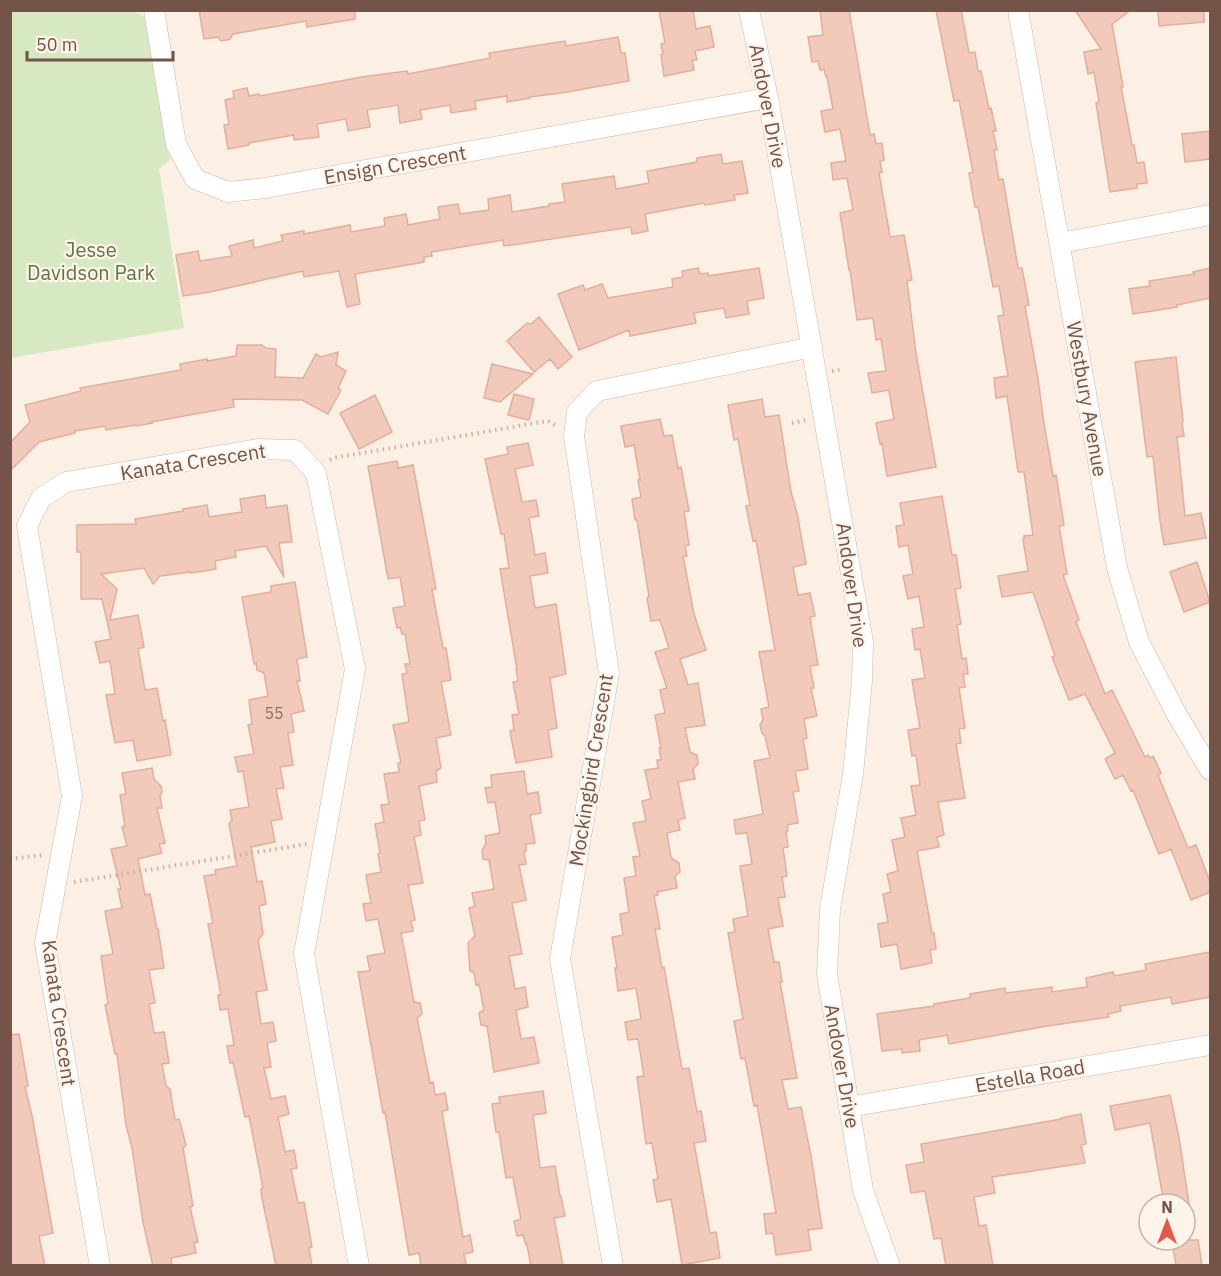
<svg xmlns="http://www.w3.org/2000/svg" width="1221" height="1276" font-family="'IBM Plex Sans',sans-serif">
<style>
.green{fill:#d7e9c2}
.building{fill:#f1cabb;stroke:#e4ae9c;stroke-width:1.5}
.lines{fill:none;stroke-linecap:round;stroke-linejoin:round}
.minor-casing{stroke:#cfb8ad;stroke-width:21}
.path{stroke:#d6ad9e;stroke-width:4;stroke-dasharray:1.5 4.5;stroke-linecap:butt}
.minor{stroke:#fff;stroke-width:20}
.labels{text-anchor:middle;stroke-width:4.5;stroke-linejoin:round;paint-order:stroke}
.number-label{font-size:16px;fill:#937166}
.street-label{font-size:20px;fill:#745349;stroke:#fff4e9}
.park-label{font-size:20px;fill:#597942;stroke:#fff4e9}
</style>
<rect width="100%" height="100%" fill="#fcefe3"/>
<path class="green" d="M11 11H132L144 16 170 160 159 169 184 328 11 358Z"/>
<path class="building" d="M199 10H355V19L307 27 306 21 233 34 230 39 221 41 218 37 204 39Z
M659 10H693L696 29 710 26 714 47 695 51 697 60H692L694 70 664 76 661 55 663 54 661 44 665 43Z
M820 10H849L870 135 874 134 876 144 882 143 884 160 880 161 882 172 879 173 890 237 904 235 912 280 907 281 916 354 936 467 887 476 882 443 880 444 876 423 894 419 889 390 872 393 868 373 886 371 881 339 876 340 873 318 857 320 850 270H849L840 213 853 210 847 178 833 180 831 163 846 161 840 129 825 132 821 111 833 109 827 77H826L824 69 820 70 818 61 812 62 808 37 823 35Z
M936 10H961L969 53 975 52 978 71H981L989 109 991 108 996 131H993L997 150H994L999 180 1003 179 1018 268H1022L1029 305 1025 306 1038 379 1044 424 1053 476 1056 475 1064 525 1059 526 1067 574 1063 575 1079 620 1076 622 1105 694 1112 690 1145 757 1148 755 1150 758 1153 756 1161 773 1158 775 1188 848 1196 845 1210 882V892L1191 900 1171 849 1159 854 1133 790 1131 791 1123 775 1115 779 1105 759 1115 753 1085 694 1069 700 1052 657 1055 656 1033 592 1002 597 998 576 1028 571 1023 539H1024V536L1033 535 1024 472H1018L1007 396 996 398 994 378 1008 376 998 316 1004 315 999 286 993 287 978 207H975L969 173 973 172 959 100 954 101Z
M1075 10H1131L1112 24 1123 87H1121L1132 145H1134L1137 163 1144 162 1147 183 1137 184V188L1110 192 1096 103 1099 102 1094 72 1088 74 1084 52 1101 49Z
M1158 10H1204V22L1159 26Z
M618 37 621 53H625L629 81 561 93 529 97 530 98 507 102V96L475 101 476 109 451 113 450 105 420 110 422 119 400 123 398 105 367 110 370 127 348 131 346 119 317 124 319 137 294 140V135L249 143V145L228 149 224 125 229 124 225 100 234 98 233 91 247 88 249 96 259 94 260 96 362 77 407 71 408 74 490 58 489 53 565 41 566 46Z
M1210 131V159L1185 162 1182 134Z
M721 154 723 164 742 161 748 193 734 195 735 200 705 205 704 203 645 214 648 231 632 234 631 227 504 246 503 240 431 252 432 256 424 257V262L355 274 360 304 347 307 339 271 304 277 303 271 210 292 183 296 176 255 198 251 200 261 232 256 229 246 253 240 254 248 283 241 281 235 304 231V234L350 225 351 232 385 226 384 218 406 214 408 225 440 219 438 207 458 204 460 214 489 210 488 199 510 195 512 212 549 206V204L565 202 562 184 614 176 616 189 649 183 647 171 697 162V158Z
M698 268 700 274 708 273V276L759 268 764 298 747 301 749 314 726 318 724 308 694 313 696 323 630 336 629 330 579 350 558 294 583 285 585 290 602 284 608 298 673 287 672 279 683 277 682 271Z
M1210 268V298L1177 305V307L1133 314 1129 289 1150 286 1149 281 1194 274 1193 272Z
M539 317 572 357 558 369 550 359 534 372 507 341 527 323 531 324Z
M237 345H262L266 348 276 349 275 377 303 378 316 354 321 357 338 352 336 365 346 371 338 388 341 390 328 414 302 400 233 399 234 407 151 422 152 423 136 426 135 425 106 430 105 426 75 431V433L39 442 10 471V443L30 422 25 405 81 391 80 388 181 370 180 364 207 359V361L236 356Z
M1176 357 1183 421 1182 422 1184 436 1177 437 1185 516 1201 513 1206 538 1164 545 1160 521 1153 456 1147 457 1135 362Z
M492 364 533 374 500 402 484 398Z
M514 394 534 399 529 420 508 415Z
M375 395 392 432 359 449 340 413Z
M762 399 765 417 779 415 791 492 797 513 806 564 793 567 798 595 810 593 815 616 810 617 818 665 810 666 814 688H811L817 716 804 719 807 738 803 739 808 769 795 771 799 791 793 792 798 823 787 825 788 831H786L788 847 783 848 787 876 782 877 785 897 778 898 783 926 768 929 774 962H779L782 982H780L797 1078 782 1080 788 1109 801 1107 811 1156 822 1228 808 1230 811 1250 776 1255 773 1233 766 1234 764 1214 776 1213 766 1155 757 1105 754 1106 745 1058 741 1059 734 1021 743 1019 728 933 735 932 733 919 748 916 740 866 752 864 747 833 736 834 734 820 763 814 754 761 770 758 765 736 762 733 760 725 763 720 761 709 769 707 759 652 775 650 756 540 753 541 746 506 750 505 738 439 734 440 728 405Z
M660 419 664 436 672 435 678 468 681 467 689 511 684 512 689 545 685 546 687 556H683L694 614 706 650 680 659 688 685 698 683 705 725 685 728 690 752 697 755 698 764 693 769 695 779 678 782 685 818 678 820 680 830 667 833 671 858 679 863 680 872 675 876 677 888 657 892 658 895 654 896 660 929H655L662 968 664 967 682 1069 689 1068 697 1112 701 1111 706 1141 694 1143 710 1233 716 1232 720 1258 682 1265 671 1199 657 1202 653 1180 658 1179 652 1143 646 1144 637 1077 644 1076 638 1039 628 1040 625 1022 641 1019 636 988 618 991 615 968H617L612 937 623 935 620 914 629 912 624 878 636 876 633 857 640 856 633 823 646 821 642 801 651 799 645 770 658 768 657 760H661L659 748H661L655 715 665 713 660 690 667 688 655 652 669 648 660 620 651 621 647 598 649 597 637 520H635L632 499 641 497 638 480H640L634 445 625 447 621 426Z
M528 443 533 465 515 469 522 502 536 500 539 516 529 518 535 555 545 553 548 573 530 576 535 608 556 604 566 674 550 678 557 728 548 730 552 757 516 763 510 731 514 730 512 715 519 714 513 682 518 681 516 669H517L500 569 509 568 504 534H501L485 459 508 454 507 447Z
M397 461 398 468 413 465 436 589 432 590 443 648H446L451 680 441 682 451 735 436 738 441 768 436 771 437 782 419 786 425 820 419 821 421 835 414 837 423 883 408 885 415 920 411 921 413 931 401 933 414 1002 420 1003 422 1014 417 1018 430 1083 433 1082 435 1095 445 1093 448 1110 442 1111 463 1237 470 1235 473 1252 464 1254 466 1264 456 1266H421L419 1253 409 1255 385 1112 383 1113 358 972 370 971 367 956 385 953 378 919 366 921 363 904 371 903 366 875 381 872 378 854 380 853 375 824 384 822 381 805 389 804 384 774 399 772 398 763H401L393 725 409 722 402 674 407 673 405 664H410L405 634H402L400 627 397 628 393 608 405 606 400 577 388 579 368 466Z
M265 495 266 508 287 505 292 542 279 543 284 577 266 546 235 551 236 557 215 561 216 569 191 573 190 572 160 576 153 584 144 568 101 574 117 589 110 620 138 615 144 647 138 649 145 690 157 688 163 721 165 720 171 755 137 761 133 740 115 743 106 695 115 694 110 661 100 663 95 642 111 639 102 599H81V552H77V525L136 524 135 519 183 511V509L207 505 209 517 242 512 240 499Z
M942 496 952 555H956L961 588 955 589 961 624 957 625 962 659 966 658 968 674H963L965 687 959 688 965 728 959 729 961 743 956 744 965 798 938 802 944 835 937 837 939 847 917 851 932 933H934L936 949 930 950 932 963 901 969 897 944 881 947 878 924 888 922 883 894 891 892 887 874 898 871 892 840 905 837 901 818 916 815 911 786 920 785 916 755 912 756 908 730 920 728 912 680 925 678 920 649 915 650 912 629 924 627 919 596 908 599 903 576 913 574 908 545 899 547 896 526 904 525 900 503Z
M1197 562 1210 602 1184 612 1170 572Z
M295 582 307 657 297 659 300 681H297L304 711 291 714 294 732 288 733 293 765 280 767 284 788 276 789 282 819 271 821 275 842 251 847 257 882 262 881 266 904 259 906 263 934 258 940 267 990 256 992 261 1024 273 1022 276 1041 267 1043 271 1067 264 1068 271 1099 285 1096 289 1114 278 1117 285 1152 294 1150 297 1168 291 1169 298 1203 304 1202 312 1247 309 1248 312 1266H276L262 1198 261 1189 263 1188 249 1116 245 1117 233 1062 230 1063 227 1046 234 1045 228 1009 220 1010 218 995H221L208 924 213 923 204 876 216 874 215 870 237 866 229 824 232 820 230 810 249 807 243 771 238 772 235 757 254 754 248 725 252 724 249 700 268 696 264 673 257 670 256 663 254 664 242 597 271 592V586Z
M152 768 154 779 161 786 162 792 160 796 162 808H157L165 843 159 844 162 853 138 859 145 895 150 894 157 929H158L164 968 149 970 155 1003 149 1004 154 1033 164 1032 169 1063 162 1064 166 1086 170 1089 175 1120 179 1119 186 1145 183 1148 193 1206 190 1207 198 1242 194 1243 196 1253 171 1258 172 1266H153L143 1222 132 1148 126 1125 117 1054H115L105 1005 108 1004 101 956 113 954 105 911 122 908 118 889H121L111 849 127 846 122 827 125 826 120 795 126 794 122 773Z
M524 771 527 794 538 792 541 813 530 815 535 843 526 844V851L524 852 526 864 519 865 526 900 512 903 522 954 509 956 515 989 525 987 528 1007 516 1010 521 1039 534 1037 539 1063 494 1072 487 1026 481 1025 479 1013 484 1010 479 984 476 985 474 973 470 971 468 943 475 936 469 908 475 906 472 893 494 889 489 860 483 859 482 851 486 843 485 836 500 833 495 802 488 803 485 788 492 787 491 775Z
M1210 952V997L1172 1004 1171 997 1120 1006 1121 1011 1108 1014 1109 1017 1041 1027 949 1044 947 1035 919 1040 920 1051 902 1053V1049L882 1051 877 1014 934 1006V1004L970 998V994L1005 988 1006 993 1052 987V992L1087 987 1086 978 1113 972 1114 976 1146 970 1145 964Z
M19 1034 28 1086 25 1087 32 1116 53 1233 39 1236 45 1266H10V1035Z
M543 1091 546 1113 533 1115 540 1168 555 1166 560 1196H561L565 1216 554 1218 563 1266H531L527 1245H526L523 1235 517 1236 514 1221 521 1219 515 1189 513 1177 506 1178 499 1132H496L492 1104 500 1103 499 1097Z
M1170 1095 1179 1138 1189 1204H1164L1150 1123 1115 1130 1110 1106Z
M1081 1114 1086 1144 1081 1145 1085 1163 992 1177 995 1193 974 1197 979 1226 986 1225 993 1266H946L941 1238 934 1239 925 1191 911 1193 906 1165 924 1162 921 1144 1061 1119V1118Z
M1172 1240H1198L1202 1266H1176Z"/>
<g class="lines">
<defs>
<path id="minor" d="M154 10 176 144 195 179 228 192 265 188 768 98
M749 10 768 98 863 642 862 681 853 774 830 909 827 974 863 1190 890 1266
M1018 10 1117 568 1139 642 1176 713 1210 770
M1060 243 1210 215
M849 1107 1210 1045
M100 1266 45 943 72 796 27 526 41 498 66 482 258 449 295 450 316 473 355 669 304 954 359 1266
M613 1266 560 959 609 673 574 436 577 412 597 391 812 347"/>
</defs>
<use href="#minor" class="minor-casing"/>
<path class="path" d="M832 371 842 369
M792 423 806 420
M330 460 333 458 548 421 557 426
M10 859 43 855
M74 882 307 844"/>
<use href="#minor" class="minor"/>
</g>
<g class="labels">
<g class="number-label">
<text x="274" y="719">55</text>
</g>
<g class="street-label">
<text transform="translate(768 106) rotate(79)" y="7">Andover Drive</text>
<text transform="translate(395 165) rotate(-10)" y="7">Ensign Crescent</text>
<text transform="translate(1087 399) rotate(80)" y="7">Westbury Avenue</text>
<text transform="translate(193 462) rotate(-9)" y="7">Kanata Crescent</text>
<text transform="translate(852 585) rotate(82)" y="7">Andover Drive</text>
<text transform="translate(591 770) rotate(-81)" y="7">Mockingbird Crescent</text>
<text transform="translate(59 1013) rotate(82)" y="7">Kanata Crescent</text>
<text transform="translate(842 1066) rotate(80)" y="7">Andover Drive</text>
<text transform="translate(1030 1076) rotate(-10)" y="7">Estella Road</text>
</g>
<g class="park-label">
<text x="91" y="257">Jesse<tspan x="91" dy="23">Davidson Park</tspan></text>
</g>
</g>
<rect width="1221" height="1276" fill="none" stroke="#745349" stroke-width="24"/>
<g transform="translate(1167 1222)"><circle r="28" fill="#fff4e9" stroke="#c7b4a9" stroke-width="1.5"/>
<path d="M0-4.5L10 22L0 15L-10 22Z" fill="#e55849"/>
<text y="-9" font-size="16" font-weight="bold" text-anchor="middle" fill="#745349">N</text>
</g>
<path d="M27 51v9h146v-9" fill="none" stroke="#745349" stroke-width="3"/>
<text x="36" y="51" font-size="18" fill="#745349" stroke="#fff4e9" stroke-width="4.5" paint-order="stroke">50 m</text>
</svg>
